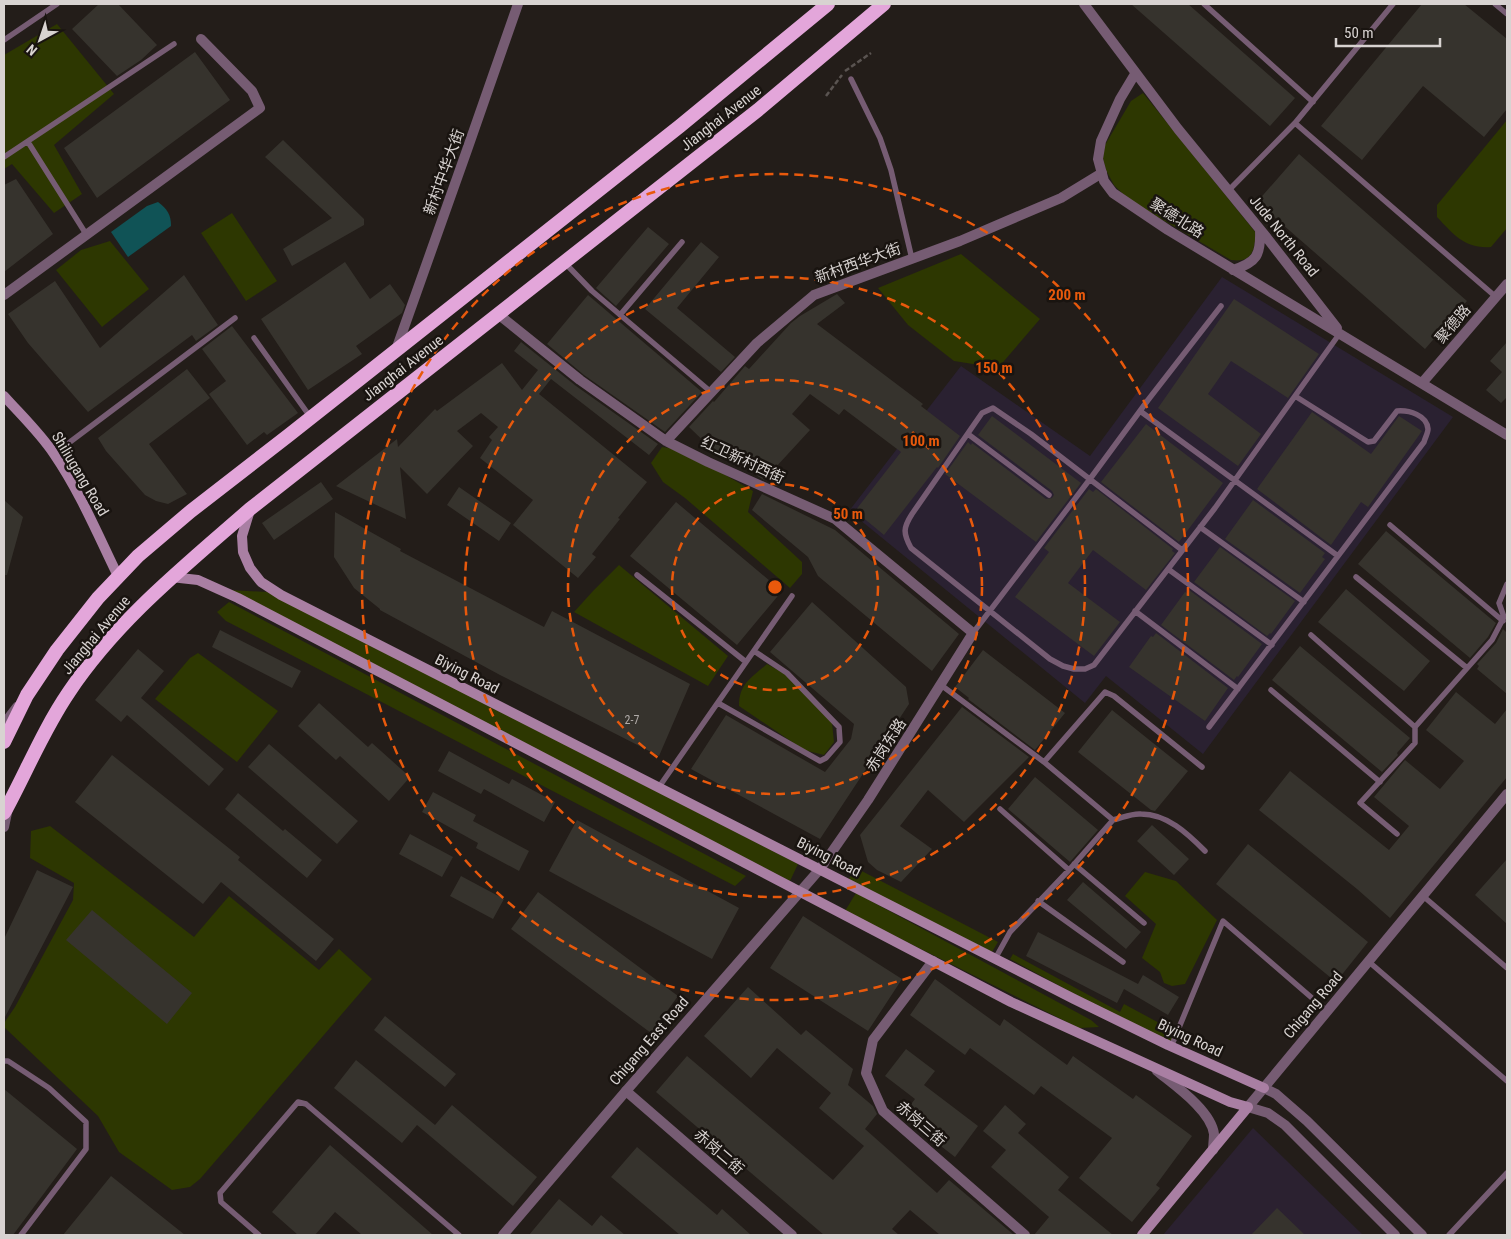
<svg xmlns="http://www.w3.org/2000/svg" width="1511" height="1239" font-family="'Roboto Condensed','Noto Sans SC',sans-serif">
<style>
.commercial{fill:#2a2131}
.industrial{fill:#2b2130}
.green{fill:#2d3701}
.water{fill:#105356}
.building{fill:#36332d}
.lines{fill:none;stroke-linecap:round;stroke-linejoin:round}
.path{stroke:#5a5451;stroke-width:2.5;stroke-dasharray:5 2.5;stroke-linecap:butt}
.service{stroke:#765c73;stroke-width:5.5}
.minor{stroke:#765c73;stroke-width:10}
.tertiary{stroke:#765c73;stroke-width:10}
.secondary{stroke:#a97fa3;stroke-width:10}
.trunk{stroke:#e3a6da;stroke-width:14}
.ring{fill:none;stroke:#e8590c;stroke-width:2.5;stroke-dasharray:9 6}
.labels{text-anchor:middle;stroke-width:5;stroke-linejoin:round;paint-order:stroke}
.number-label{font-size:12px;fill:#b0aba8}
.street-label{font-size:15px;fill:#d8d3d1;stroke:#191410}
.centre{fill:#e8590c;stroke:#191410;stroke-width:2.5}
.ring-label{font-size:15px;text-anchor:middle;font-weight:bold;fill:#e8590c;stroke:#191410;stroke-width:5;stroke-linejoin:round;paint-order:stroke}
</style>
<rect width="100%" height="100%" fill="#231d19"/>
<path class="commercial" d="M1222 277 1453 417 1203 754 1106 676 1085 703 849 511 961 366 1090 456Z"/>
<path class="industrial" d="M1253 1128 1363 1235H1163Z"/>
<path class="green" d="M57 24 114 94 54 145 82 194 54 213 12 164 4 169V55Z
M1143 93 1256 233C1254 250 1253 263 1231 260L1129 200 1114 185 1106 170 1103 158 1105 145 1131 101Z
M1507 120V228L1491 247C1465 249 1454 235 1437 217V205Z
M232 213 277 281 246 301 201 233Z
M110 241 149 289 102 327 56 270 81 250Z
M961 254 1040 319 998 368 954 361 908 325 878 288Z
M662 447 682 450 753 491 748 512 802 562V574L790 588 685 498 663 482 651 463Z
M619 565 728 656 708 686 574 612 593 591Z
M229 590 267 592 798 864 790 881Z
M229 602 746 876 735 886 226 621 217 612Z
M198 653 278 711 237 762 155 699 190 658Z
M767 664 785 674 832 723 834 742 824 755 804 750 739 706C739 684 751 678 767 664Z
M50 826 194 937 229 896 319 970 339 949 372 979 200 1179 190 1187 172 1190 119 1152 98 1116 4 1027V1023L15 1007 73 900 74 883 30 858 31 831Z
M856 868 998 942 992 952 848 880Z
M1145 872 1176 881 1217 920 1185 984 1172 986 1164 983 1160 972 1142 958 1156 924 1125 896Z
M856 893 1091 1020 1099 1027 1079 1028 845 911Z
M1013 954 1120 1012 1124 1004 1176 1032 1169 1045 1010 959Z"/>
<path class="water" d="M158 202C167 209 171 214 171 226L128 257 111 232 147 206Z"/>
<path class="building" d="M99 4H118L157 45 141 60 117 76 72 29Z
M1131 4H1188L1295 98 1270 126Z
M1422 4H1464L1507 39V109L1484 137 1423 86 1362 160 1321 126Z
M195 52 230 100 97 198 64 148Z
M283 140 364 219V225L292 266 283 249 332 218 265 157Z
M1299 154 1467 301 1425 349 1257 202Z
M16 179 53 234 4 272V185Z
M648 227 669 244 616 306 596 288Z
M701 242 719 257 677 308 735 357 721 372 645 309Z
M345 262 370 299 390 284 405 305 402 313 356 346 362 354 308 390 261 319Z
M184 275 218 325 196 341 192 335 88 412 28 343 8 314 55 281 100 348Z
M837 294 845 303 817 324 923 404 921 406 960 436 938 468 937 467 884 535 855 511 901 452 844 409 839 415 810 394 792 414 810 430 764 480 717 451 716 453 689 427 713 401 714 402 745 366 749 369 791 323 800 316Z
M588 295 702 392 665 432 584 375 547 344Z
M1234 299 1319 354 1288 398 1231 361 1208 394 1261 434 1238 466 1158 408Z
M232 326 298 413 267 435 264 432 247 445 209 394 226 381 202 349Z
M521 342 576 386 658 444 649 455 551 379 539 394 647 482 618 518 620 519 592 554 596 557 578 578 513 525 533 500 480 458 492 440 489 437 498 427 481 413 457 431 473 446 427 494 400 467 406 519 336 486 397 439 398 447 435 409 437 411 502 363 522 390 538 370 514 351Z
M1507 342V397L1501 403 1486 390 1502 372 1490 361Z
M187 369 210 398 149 444 187 494 168 504 156 501 145 495 106 451 98 438Z
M1312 412 1371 454 1399 416 1422 431 1368 507 1361 502 1331 545 1257 489Z
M992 416 1081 483 1036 542 945 474 968 442 971 445 972 443 1046 499 1052 498 1054 495 1052 491 978 435Z
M1146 424 1223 483 1179 542 1101 482Z
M321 482 333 499 274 540 262 523Z
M459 487 511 523 499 541 447 505Z
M1089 489 1093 492 1096 489 1173 549 1172 551 1175 553 1146 590 1093 550 1068 583 1120 622 1094 656 1015 597 1049 552 1044 548Z
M762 494 835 530 959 634 932 671 818 576 808 557 752 510Z
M4 500 23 517 7 575H4Z
M1253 500 1325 553 1322 557 1325 559 1300 593 1225 539Z
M676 502 782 591 737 645 630 556Z
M335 512 401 549 400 551 544 627 552 611 690 684 659 756 500 675 380 610V609L354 588 334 557Z
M1386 531 1496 623 1488 637 1470 658 1358 564Z
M1220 547 1295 601 1271 634 1270 633 1267 636 1194 582Z
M1346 589 1430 661 1404 691 1318 622Z
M1189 590 1262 644 1238 677 1237 676 1234 680 1161 625 1185 592 1187 593Z
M812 602 906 687 909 704 820 839 691 769 726 715 825 772 851 739 854 724 770 652Z
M1503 629 1507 633V694L1477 669 1479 666 1477 664 1496 643Z
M220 630 301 671 292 688 212 647Z
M1156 633 1228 688 1205 721 1129 667 1151 636 1153 637Z
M1300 646 1410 738 1397 753 1398 755 1382 772 1272 680Z
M138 649 164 671 141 698 224 769 209 786 127 715 121 722 95 700Z
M983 650 1065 713 1035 750 968 699 969 698 955 687Z
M1456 692 1495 724 1507 709V777L1390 918 1357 889 1259 810 1290 771 1389 850 1409 826 1374 797 1405 760 1440 789 1464 761 1426 730Z
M319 703 368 747 372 743 410 777 389 801 340 756 336 760 298 726Z
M962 707 1029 757 964 822 928 790 900 826 932 849 901 882 877 870 868 862 860 835Z
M1112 710 1188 771 1155 811 1151 810 1078 752Z
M269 744 358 821 337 844 248 767Z
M449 751 509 784 512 779 555 802 544 822 484 789 481 794 438 771Z
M112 755 240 857 238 860 334 939 316 961 221 882 203 904 75 802Z
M1035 777 1098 830 1070 862 1008 809Z
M433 792 476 815 473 821 529 851 519 871 476 848 478 843 422 812Z
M238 793 283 831 285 829 322 860 307 878 225 809Z
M577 820 739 908 712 959 549 871Z
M1152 825 1189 859 1174 875 1137 841Z
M410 834 453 857 442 877 399 854Z
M1248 844 1368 942 1336 982 1216 884Z
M1507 859V924L1475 895Z
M37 870 73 887 4 1019V939Z
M461 876 504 899 493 919 450 896Z
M1083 882 1141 932 1126 949 1067 900Z
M538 892 678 996 651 1033 511 929Z
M92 910 192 993 167 1024 66 940Z
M803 916 902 979 868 1031 770 968Z
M1038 932 1138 984 1143 975 1179 997 1168 1015 1124 989 1117 1003 1026 956Z
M935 979 1000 1026 1004 1019 1067 1065 1073 1056 1133 1099 1136 1095 1192 1136 1156 1185 1160 1188 1132 1222 1079 1178 1112 1138 1041 1086 1034 1095 970 1048 965 1055 910 1015Z
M748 987 801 1035 806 1030 853 1069 848 1085 873 1106 877 1114 865 1129 937 1193 949 1180 1014 1235H940L910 1210 892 1229 899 1235H824L656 1092 687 1056 833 1180 864 1146 819 1108 831 1093 777 1048 751 1078 704 1036Z
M385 1016 456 1074 445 1087 374 1030Z
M906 1049 935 1071 924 1085 978 1126 955 1157 902 1116 915 1099 885 1076Z
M356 1060 435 1125 452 1105 537 1177 513 1206 417 1125 402 1143 334 1088Z
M4 1089 77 1149 13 1235H4Z
M1005 1105 1026 1124 1018 1133 1069 1177 1058 1190 1113 1235H1034L1049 1217 991 1167 1006 1150 983 1131Z
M330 1145 433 1235H362L335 1212 315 1235H298L272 1212Z
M637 1147 717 1215 722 1209 751 1235H680L611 1177Z
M111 1176 185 1235H63Z
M559 1199 592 1226 601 1215 625 1235H529Z
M1277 1208 1305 1235H1251Z"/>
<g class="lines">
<path class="path" d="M845 71 871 53
M826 96 842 75"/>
<path class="service" d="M1204 4 1313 102
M1495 4 1507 14
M4 40 57 4
M851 79 880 138 891 170 912 259
M1295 123 1496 297
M28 142 86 234
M4 157 174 44
M1228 191 1295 123 1393 4
M565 263 592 291 711 392
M620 315 682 242
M254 338 311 418
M1140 411 1338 556
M968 434 1049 495
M54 454 235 318
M1390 525 1503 621
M1200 527 1304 602
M1182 550 1031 434 993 408 982 413 912 514C903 528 903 533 911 548L1050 659 1063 666 1074 669H1085L1094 665 1215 508 1340 333
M1168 569 1272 645
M637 575 746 662
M1356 577 1467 668
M1135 611 1238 689
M973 633 1090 479 1148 400 1221 306
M1311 635 1415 727
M941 685 1044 762 1113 820 1069 870 1010 932 995 959
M1271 690 1380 782
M718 703 820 761 826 758 840 742 839 727 787 673 754 651
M1209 727 1424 442C1425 438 1428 433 1428 429 1427 415 1409 410 1397 411L1374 441 1368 442 1295 396
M1044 762 1105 692 1114 696 1202 767
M659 787 792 596
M1000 809 1069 870
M1113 820C1122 818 1132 813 1141 814 1167 814 1187 833 1205 851
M1397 834 1360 803 1415 743V727L1492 640 1504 617 1499 603 1507 584
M1074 864 1144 923
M1423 896 1507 968
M1038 901 1123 962
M1368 961 1507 1081
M1171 1047 1223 921 1327 1011
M4 1061H8L49 1088 86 1122V1149L21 1235
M259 1235 221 1202 220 1193 298 1102 306 1104 459 1235
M1449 1235 1507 1173"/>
<path class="minor" d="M4 295 260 108 252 91 201 39
M498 314 580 380 666 441 708 462 835 519 973 633 868 800 820 869
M396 350 467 150 518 4
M666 441 757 343 814 295 960 241 1061 198 1102 173
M933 961 873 1040 866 1073 883 1111 1025 1235
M626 1091 792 1235"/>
<path class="tertiary" d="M1084 4 1178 129 1267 238 1337 328
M1135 74 1120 99 1101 141 1098 159 1104 181 1113 193 1168 230 1507 435
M1233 270C1257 262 1261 255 1260 230
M1422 383 1507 284
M4 724 17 707
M4 827 8 808
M1157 1071C1174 1085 1211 1110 1214 1134 1214 1139 1213 1145 1213 1150
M1264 1088 1276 1094 1307 1121 1422 1235
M503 1235 626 1091 820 869
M1395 1235 1285 1125 1268 1113 1248 1107 1507 794"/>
<path class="secondary" d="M4 396C21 415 40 433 54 454 80 492 98 535 118 576
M250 510 242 536 243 552 250 568 261 582 281 595 1074 999 1168 1045 1264 1088
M171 577 198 580 238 598 1011 1002 1230 1102 1248 1107 1142 1235"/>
<path class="trunk" d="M4 742 27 695 57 650 98 598 138 556 191 511 289 435 680 126 828 4
M4 813C26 773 43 730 69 692 117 620 185 566 250 509L758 110 884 4"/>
</g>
<g class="ring">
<circle cx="775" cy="587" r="103"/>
<circle cx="775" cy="587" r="207"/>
<circle cx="775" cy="587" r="310"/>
<circle cx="775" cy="587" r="413"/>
</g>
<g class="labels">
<g class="number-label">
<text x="632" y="724">2-7</text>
</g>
<g class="street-label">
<text transform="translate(721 118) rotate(-38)" y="5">Jianghai Avenue</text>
<text transform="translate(444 172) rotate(-70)" y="5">新村中华大街</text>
<text transform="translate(1177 218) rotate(32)" y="5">聚德北路</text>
<text transform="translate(1284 236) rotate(51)" y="5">Jude North Road</text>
<text transform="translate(858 263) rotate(-20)" y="5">新村西华大街</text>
<text transform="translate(1453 324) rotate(-50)" y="5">聚德路</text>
<text transform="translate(403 368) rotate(-38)" y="5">Jianghai Avenue</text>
<text transform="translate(743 460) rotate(25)" y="5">红卫新村西街</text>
<text transform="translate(80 474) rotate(59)" y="5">Shiliugang Road</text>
<text transform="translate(96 635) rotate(-50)" y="5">Jianghai Avenue</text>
<text transform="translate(467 674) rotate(27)" y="5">Biying Road</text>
<text transform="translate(886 745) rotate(-57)" y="5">赤岗东路</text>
<text transform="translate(829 857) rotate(27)" y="5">Biying Road</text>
<text transform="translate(1313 1005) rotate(-50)" y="5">Chigang Road</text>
<text transform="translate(1190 1038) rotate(25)" y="5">Biying Road</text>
<text transform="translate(649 1041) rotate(-49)" y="5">Chigang East Road</text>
<text transform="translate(921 1124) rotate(41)" y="5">赤岗三街</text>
<text transform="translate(719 1152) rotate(41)" y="5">赤岗二街</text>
</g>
</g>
<circle cx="775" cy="587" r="8" class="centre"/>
<g class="ring-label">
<text x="1067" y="300">200 m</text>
<text x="994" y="373">150 m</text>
<text x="921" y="446">100 m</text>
<text x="848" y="519">50 m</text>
</g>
<rect width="1511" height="1239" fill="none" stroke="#d8d3d1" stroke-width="10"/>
<g transform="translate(40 40) rotate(220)" stroke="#191410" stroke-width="4" paint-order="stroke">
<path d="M0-4L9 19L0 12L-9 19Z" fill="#d8d3d1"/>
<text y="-8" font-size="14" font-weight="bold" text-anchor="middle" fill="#d8d3d1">N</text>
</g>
<path d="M1336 38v8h104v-8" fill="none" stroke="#d8d3d1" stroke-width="2.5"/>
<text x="1344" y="38" font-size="15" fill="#d8d3d1" stroke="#191410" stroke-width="4" paint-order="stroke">50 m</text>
</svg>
